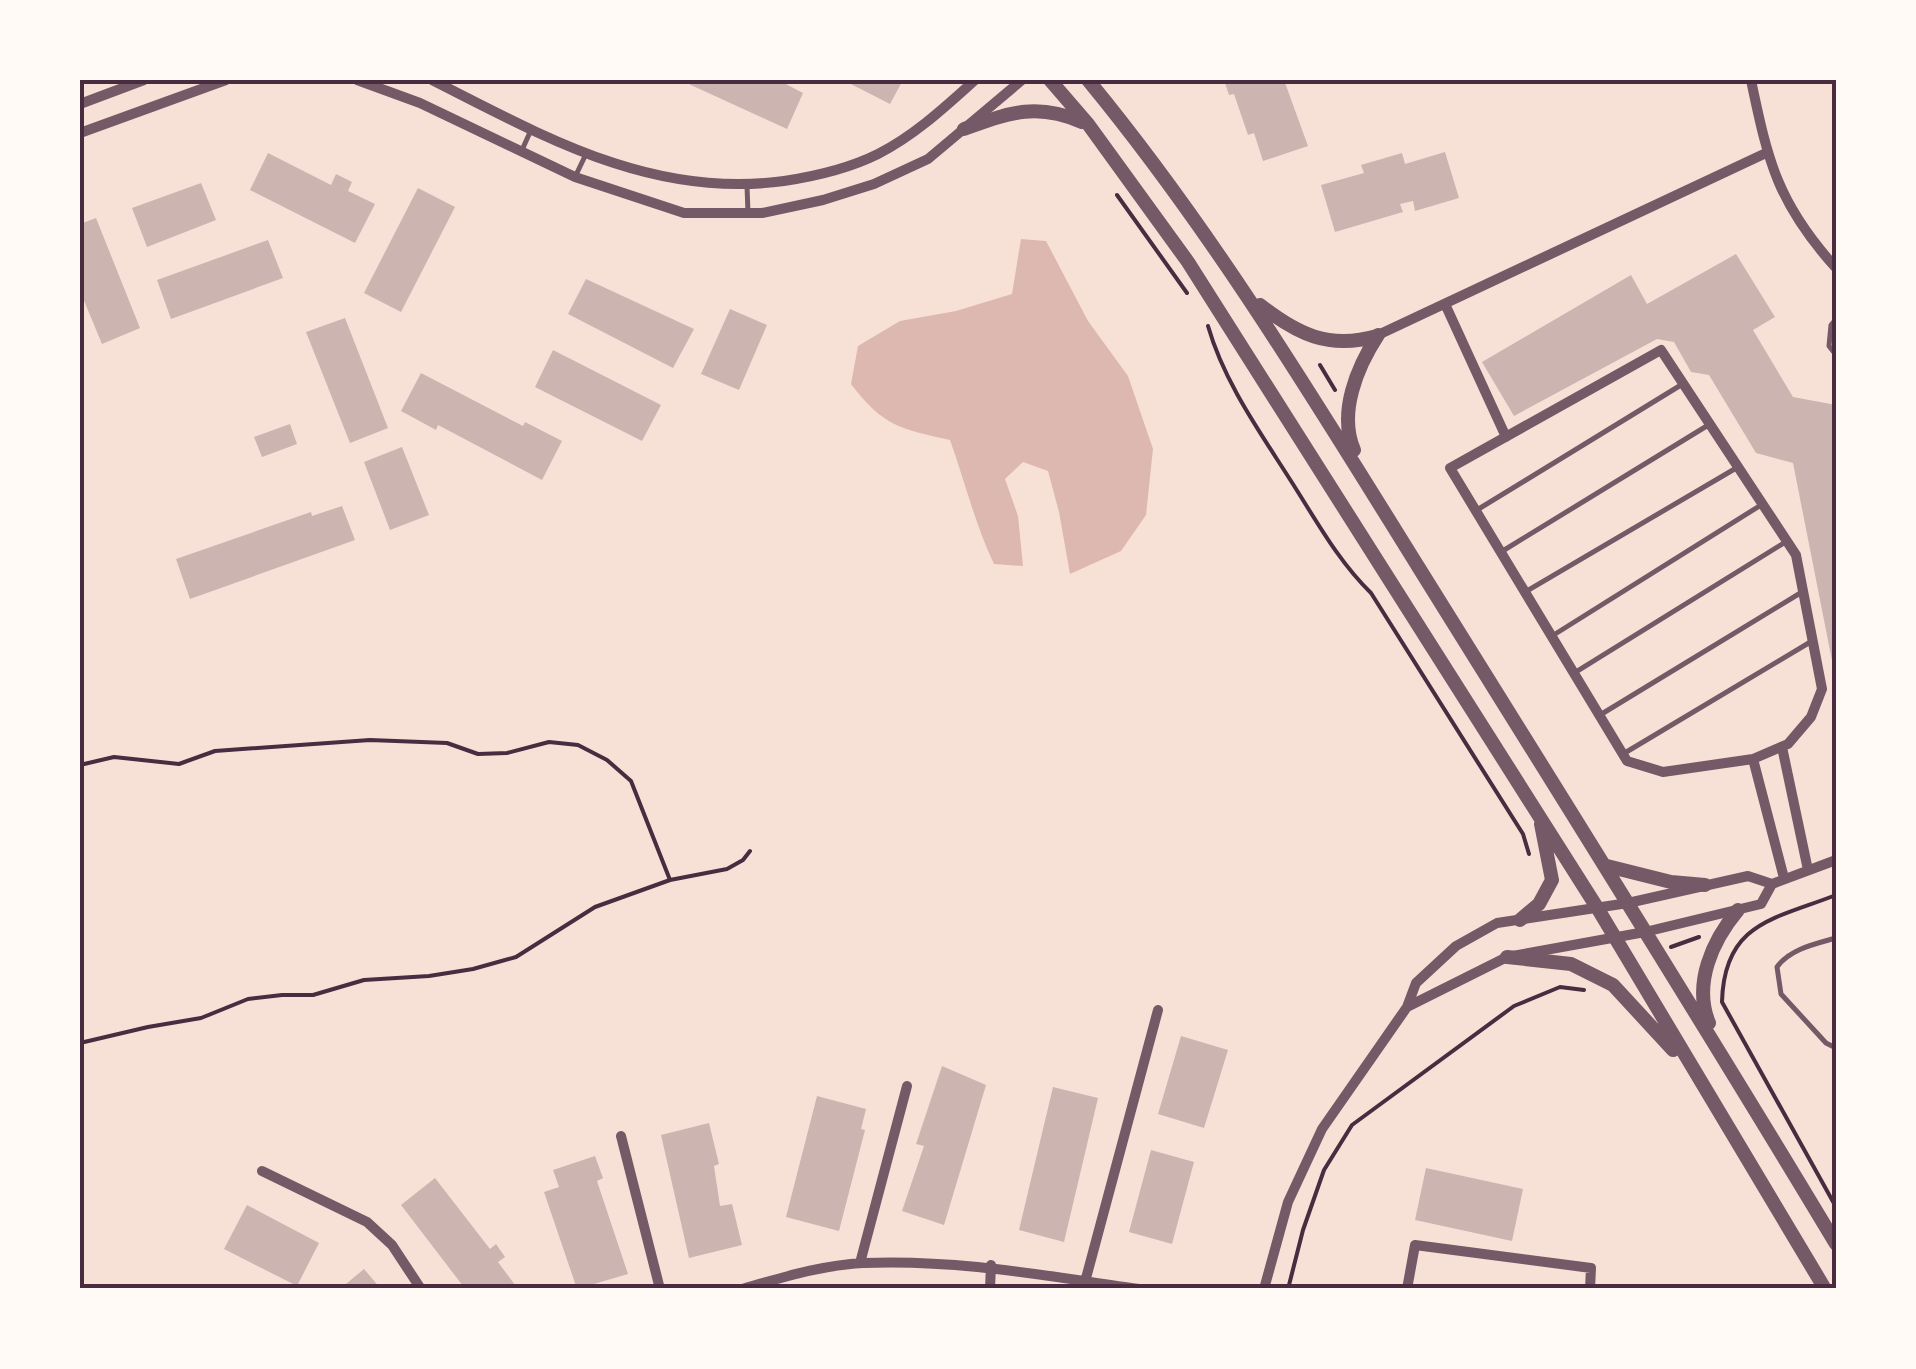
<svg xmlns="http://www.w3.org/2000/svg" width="1916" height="1369" font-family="Lato,sans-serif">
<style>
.water{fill:#dcb8b0}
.building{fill:#ccb4b1}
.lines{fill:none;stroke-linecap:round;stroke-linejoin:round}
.path{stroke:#4a2c40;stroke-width:4}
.service{stroke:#755966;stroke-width:5}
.minor{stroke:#755966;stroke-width:10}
.tertiary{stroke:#755966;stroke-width:14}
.neatline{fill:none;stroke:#4a2c40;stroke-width:4}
</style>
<rect width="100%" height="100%" fill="#f7e1d7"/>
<path class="water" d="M1021 239 1046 241 1088 321 1128 376 1153 449 1146 515 1121 551 1070 574 1059 512 1048 471 1023 462 1005 479 1018 516 1023 566 994 564C975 524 965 482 950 440 900 429 883 426 851 384L858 346 900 321 956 311 1012 294Z"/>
<path class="building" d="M680 80H778L803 93 787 129Z
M843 80H903L890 104Z
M1224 80H1284L1308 146 1263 161 1254 133 1248 135 1234 94 1229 95Z
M1445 152 1459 198 1415 211 1413 201 1400 204 1403 212 1335 232 1321 185 1364 173 1361 165 1402 153 1405 164Z
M268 153 331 185 336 174 352 182 348 191 375 204 355 243 250 190Z
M201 183 216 220 147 247 132 208Z
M418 188 455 207 401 312 364 293Z
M96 218 140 328 102 344 80 291V224Z
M268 240 283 278 171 319 157 280Z
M1736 254 1775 317 1753 330 1793 397 1836 405V681L1793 463 1756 453 1709 375 1691 372 1674 342 1657 339 1514 416 1482 362 1631 275 1647 304Z
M586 279 694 329 673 368 568 314Z
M730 309 767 325 739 390 701 374Z
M345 318 388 428 350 443 306 332Z
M553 350 661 405 642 441 535 387Z
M421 373 523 426 525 422 562 441 542 480 438 425 436 430 401 411Z
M290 424 297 444 262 457 254 437Z
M402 447 429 515 390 530 364 462Z
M342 506 355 540 190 599 176 559 311 512 312 516Z
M1181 1036 1228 1050 1204 1128 1158 1114Z
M942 1066 986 1085 944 1225 902 1211 924 1146 916 1144Z
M1053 1087 1098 1098 1064 1242 1019 1230Z
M817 1096 866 1109 861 1129 865 1130 839 1231 786 1217Z
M709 1123 719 1164 714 1166 720 1206 732 1204 742 1245 689 1258 661 1135Z
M1151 1150 1194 1162 1172 1244 1129 1232Z
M595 1156 603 1178 597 1181 628 1274 577 1289 544 1192 559 1187 553 1170Z
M1426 1168 1523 1189 1512 1241 1415 1220Z
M435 1178 490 1249 496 1244 505 1257 498 1262 518 1289H459L463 1286 401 1205Z
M247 1205 319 1243 297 1286 224 1249Z
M364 1269 381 1289H340Z"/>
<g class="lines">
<path class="path" d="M80 82 85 80
M1117 195 1187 293
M1208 326C1224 382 1260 432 1291 481 1316 520 1338 561 1371 593L1523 834 1529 854
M1320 365 1335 390
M80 765 114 757 179 764 215 751 370 740 447 743 478 754 507 753 549 742 578 745 607 760 631 781 670 880
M1836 895C1775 919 1724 922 1722 1002L1836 1207
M1671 947 1699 937
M80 1043 148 1027 201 1018 248 999 282 995H313L364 980 429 976 473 969 516 957 595 907 670 880 727 869 743 860 750 851
M1288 1289 1303 1230 1324 1170 1352 1125 1514 1006 1560 987 1584 990"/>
<path class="service" d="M522 150 531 130
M575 177 586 154
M747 186 748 213
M1836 319 1831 325 1829 346 1836 355
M1477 510 1681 385
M1501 552 1710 424
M1525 592 1738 467
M1552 636 1761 505
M1574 673 1787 541
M1600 715 1802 592
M1623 754 1812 641
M1836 938C1815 944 1790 949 1777 967L1781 994 1826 1043 1836 1048"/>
<path class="minor" d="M357 80 420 103 575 177 684 213H762L823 200 874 184 928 159 1022 80
M432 80C545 137 652 199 784 181 817 176 848 169 878 154 915 135 945 107 975 80
M1751 80C1768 162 1778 204 1836 268
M80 104 144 80
M80 133 226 80
M1445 304 1506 437
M1378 335 1766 153
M1661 350 1796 555 1822 689 1811 717 1788 744 1753 759 1663 772 1627 761 1450 468Z
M1782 747 1808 870
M1753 759 1784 878
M1407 1007 1507 957 1645 932 1761 904 1772 884 1836 860
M621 1136 660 1289
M262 1171 367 1222 392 1245 421 1289
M860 1263 907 1086
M1085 1282 1158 1010
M742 1289C781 1278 822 1265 863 1263 958 1259 1046 1276 1139 1289
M990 1289 991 1265
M1264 1289 1288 1202 1322 1129 1407 1007 1416 983 1456 946 1497 923 1628 903 1748 876 1772 884
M1407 1289 1415 1245 1591 1268 1590 1289"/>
<path class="tertiary" d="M1050 80 1088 124 1188 262 1598 909 1825 1289
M1088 80C1214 233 1315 401 1419 568 1559 793 1700 1017 1836 1244
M964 129C1009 113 1036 102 1082 122
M1260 305C1297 334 1329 350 1377 336
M1354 450C1338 413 1357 367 1378 335
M1607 866 1671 882 1705 885
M1520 920 1539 904 1552 880 1541 824
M1507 957 1571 964 1613 985 1673 1050
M1709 1023C1693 984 1712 941 1738 910"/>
</g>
<rect width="1916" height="1369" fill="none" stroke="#fffaf5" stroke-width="165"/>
<rect x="82" y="82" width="1752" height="1204" class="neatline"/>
</svg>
